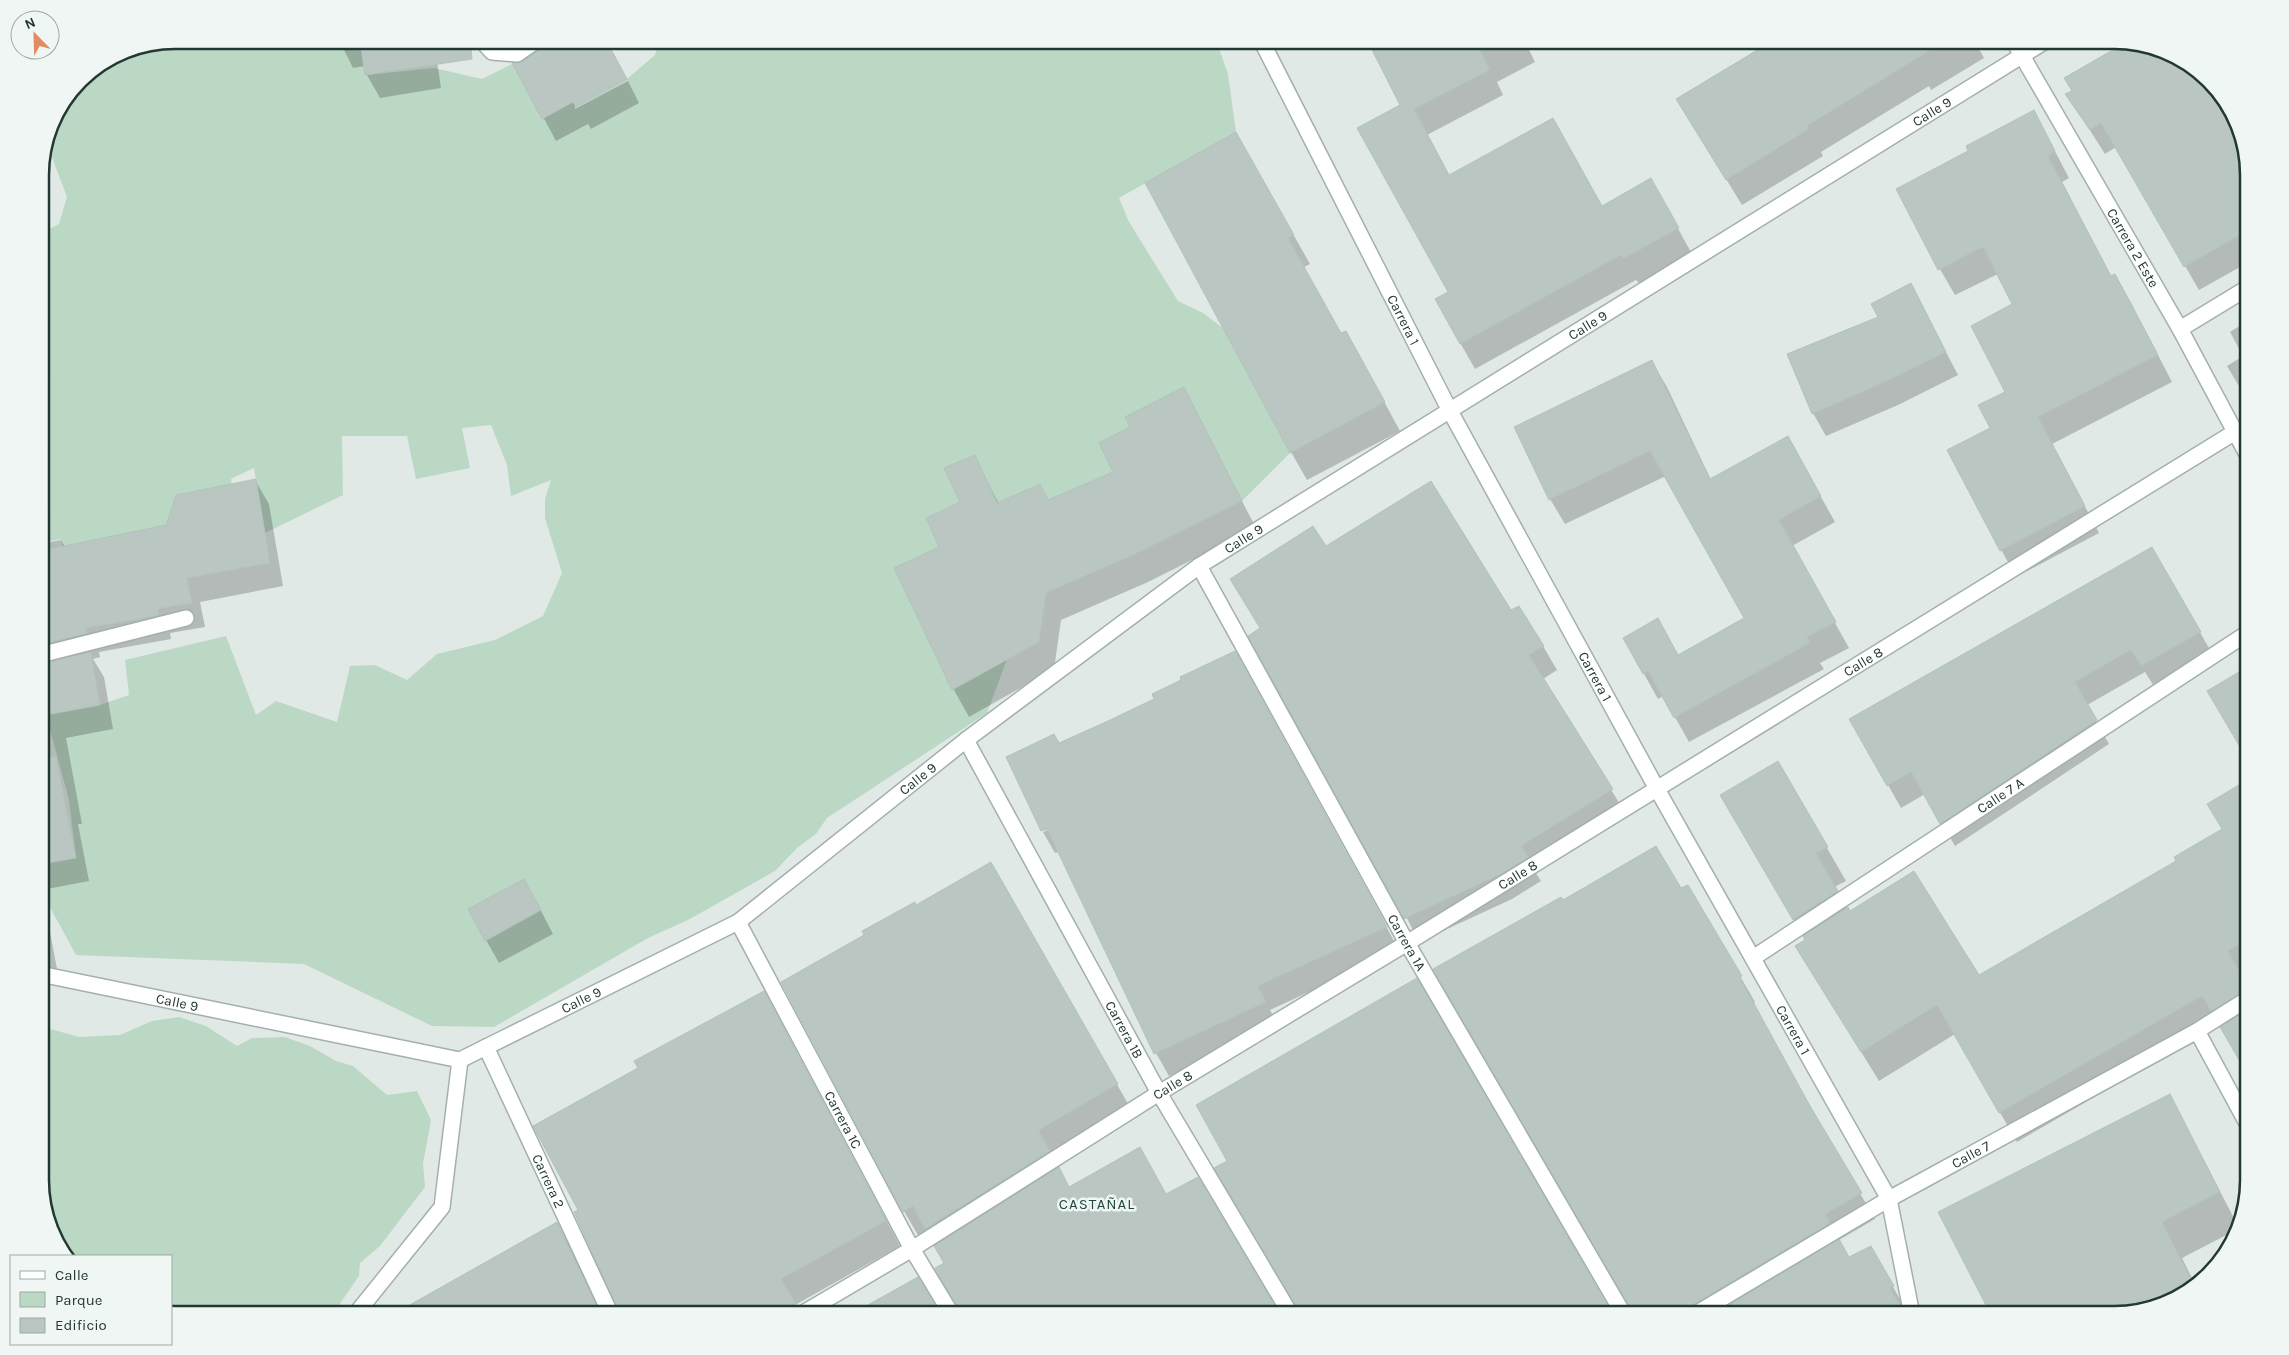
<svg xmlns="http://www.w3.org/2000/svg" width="2289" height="1355" font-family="Karla,sans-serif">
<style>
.green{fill:#bbd8c5}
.shadow{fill:#0003}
.building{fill:#b9c6c2;stroke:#b3c2bd}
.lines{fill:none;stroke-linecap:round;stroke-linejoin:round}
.minor-casing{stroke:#a3b0ad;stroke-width:18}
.minor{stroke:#fff;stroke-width:15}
.labels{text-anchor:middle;stroke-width:5;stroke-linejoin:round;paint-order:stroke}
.street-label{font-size:14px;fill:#223833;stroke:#f0f6f3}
.neighbourhood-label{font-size:15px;letter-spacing:1px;fill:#214741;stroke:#f0f6f3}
.rim{fill:none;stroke:#223833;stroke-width:2.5}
</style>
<rect width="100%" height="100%" fill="#e0e9e6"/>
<path class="green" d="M174 40H338L339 46 360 42 366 75 434 68 482 79 512 64 573 102 577 107 627 79 655 55 660 40H1216L1228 74 1236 132 1119 198 1129 222 1178 301 1203 313 1223 328 1290 453 1242 501 1184 387 1125 417 1130 427 1122 491 1048 500 1040 484 997 503 975 455 945 468 960 502 926 518 939 547 894 568 952 690 1007 659 987 713 827 818 816 834 797 848 775 871 688 920 648 938 494 1027 432 1026 304 964 76 955 40 889V865L76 857 69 800 46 715 100 705 129 695 125 660 226 636 256 715 276 701 337 722 350 666 375 665 407 680 437 654 495 640 543 616 562 573 545 518V499L551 480 511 496 507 465 491 425 462 428 470 468 416 479 407 436H342L343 495 265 533 254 468 231 479 236 513 192 492 176 495 170 512 178 554 67 577 61 539 40 543V234L59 224 67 197 50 152 45 147 50 123 80 79 123 50Z
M179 1017 206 1026 237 1046 252 1038 285 1037 310 1046 336 1061 353 1066 387 1095 417 1091 431 1120 423 1164 425 1187 380 1246 360 1263 359 1276 339 1305 319 1315H175L171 1314V1256H66L58 1248 40 1189V1021L47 1028 79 1037 120 1035 152 1021Z"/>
<path class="shadow" d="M339 40H434L441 88 380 98 367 75 365 66 353 68Z
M490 40H606L626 79 575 106V109L628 81 639 103 591 129 588 124 556 141 511 57 505 59Z
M1368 40H1524L1535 62 1497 82 1503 95 1427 135 1449 176 1602 207 1665 205 1692 254 1639 283 1636 280 1475 369 1436 300 1450 293 1402 105Z
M1776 40H1974L1984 58 1931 90 1929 86 1821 152 1823 156 1742 205 1693 125Z
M2127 43 2182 58 2249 166V262L2199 290 2116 147 2105 154 2067 94 2073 91 2066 78Z
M1236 133 1310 264 1304 267 1341 335 1362 361 1400 431 1307 480 1291 452Z
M2048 138 2069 178 2062 182 2111 277 2115 275 2130 301 2172 382 2052 444 2099 533 2016 577 1948 451 1992 428 2007 392 2014 304 1998 274 1955 295 1940 269Z
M1911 285 1958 375 1898 405 1826 436 1813 413 1879 317Z
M2249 320V403L2227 366 2243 356 2230 332Z
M1652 362 1667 387 1711 480 1802 463 1835 522 1792 546 1849 648 1820 663 1824 669 1689 742 1663 696 1658 699 1624 638 1678 656 1746 618 1666 476 1565 524 1550 499Z
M1184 389 1256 528 1148 582 1061 620 1054 669 969 717 954 690 895 568 940 548 962 503 974 456 999 504 1040 486 1049 501 1115 473 1131 428Z
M255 480 269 504 283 586 200 602 205 627 170 633 171 639 99 652 100 657 93 659 104 677 113 729 66 738 82 824H78L89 881 42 890 58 974 40 977V544L61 540 65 547 167 526Z
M1325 548 1511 612 1543 646 1557 670 1543 679 1626 814 1534 870 1541 881 1512 899 1419 942 1261 629Z
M2152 549 2213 655 2155 688 2145 672 2087 705 2109 744 1955 846 1925 794 1901 808 1851 719Z
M1248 676 1399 950 1270 1010 1278 1025 1169 1076 1156 1053 1059 852 1055 853 1043 832 1053 828 1059 744Z
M1778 763 1846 881 1834 887 1849 913 1979 977 2178 862 2223 830 2249 780V978L2244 980 2249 988V1075L2220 1024 2017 1142 1955 1034 1879 1081 1796 946 1806 940 1722 795Z
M991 864 1131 1109 1052 1155 1069 1188 1166 1196 946 1264 927 1230 918 1235 904 1211 916 906Z
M1688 886 1755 1002 1753 1004 1819 1123 1875 1219 1839 1240 1849 1258 1870 1248 1907 1311 1904 1315H1634L1562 901 1681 890Z
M537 903 553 934 499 963 486 940Z
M778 1018 900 1246 795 1305 801 1315H621Z
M2170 1096 2237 1224 2236 1230 2182 1258 2195 1284 2181 1297 2115 1315H1987L1991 1313Z
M557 1223 571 1248 602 1315H397Z"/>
<path class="building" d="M360 40H470L472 59 365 75Z
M548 40H606L627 79 576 107 573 102 542 119 512 63 522 62 542 48Z
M1367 40H1475L1490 70 1414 109 1449 175 1553 118 1602 206 1651 178 1679 228 1623 259 1621 255 1460 344 1435 299 1448 292 1357 128 1400 105Z
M1774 40H1947L1807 126 1809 129 1726 180 1676 99Z
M2125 43 2182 58 2231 107 2249 166V230L2184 267 2101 123 2090 130 2065 94 2072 91 2064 78Z
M2034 110 2055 151 2048 156 2111 276 2115 274 2158 355 2038 417 2085 506 2000 551 1947 450 1990 428 1978 405 2005 392 1971 326 2012 304 1983 247 1938 270 1896 189 1968 151 1966 146Z
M1236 132 1294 235 1288 238 1341 333 1346 331 1385 402 1290 453 1145 183Z
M1911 283 1946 352 1885 382 1812 414 1787 354 1878 317 1871 304Z
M1652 360 1710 479 1788 436 1821 496 1779 520 1836 622 1807 637 1810 643 1674 718 1648 671 1643 674 1623 638 1658 618 1678 655 1744 618 1650 451 1549 500 1514 427Z
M1184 387 1242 501 1133 555 1046 593 1039 642 952 690 894 568 939 547 926 518 960 502 944 468 975 455 997 503 1040 484 1048 500 1113 472 1099 443 1130 427 1125 417Z
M256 479 270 563 187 578 192 603 158 609 159 615 157 616 86 628 87 633 40 645V551L166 525 176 495Z
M1431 481 1511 610 1519 606 1544 646 1529 655 1613 789 1521 846 1528 857 1499 875 1404 919 1248 636 1260 628 1230 579 1313 526 1326 546Z
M2152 547 2201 632 2141 666 2131 650 2075 682 2097 720 1940 824 1911 772 1887 786 1849 719Z
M1235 651 1387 927 1258 986 1266 1002 1154 1054 1047 829 1041 831 1006 757 1054 734 1059 743 1108 721 1154 699 1152 694 1181 680 1180 677Z
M91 652 100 705 40 716V664Z
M2249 666V762L2207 691Z
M56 757 76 858 40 864V758Z
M1778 761 1828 847 1816 853 1838 891 1793 920 1720 795Z
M2249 779V939L2228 951 2249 989 2211 1011 2202 996 1999 1113 1937 1005 1861 1052 1795 946 1805 940 1803 936 1848 907 1850 911 1914 871 1979 975 2176 861 2174 857 2222 829 2207 804Z
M1656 846 1681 888 1688 885 1742 976 1740 978 1810 1106 1862 1193 1826 1214 1830 1223 1689 1307 1685 1315H1633L1433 969 1561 897 1563 900Z
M991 862 1118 1084 1039 1130 1050 1151 925 1229 913 1206 903 1212 781 982 864 935 862 931 915 902 916 905Z
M524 879 541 910 485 941 468 909Z
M1417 978 1613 1315H1300L1214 1168 1227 1161 1196 1105Z
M764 991 886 1221 781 1279 797 1306 792 1310 791 1315H620L574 1212 578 1210 533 1126 638 1068 634 1061Z
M2249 1009V1077L2220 1027Z
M2170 1094 2220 1192 2162 1222 2194 1285 2163 1302 2115 1315H1991L1938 1212Z
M1140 1147 1166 1194 1198 1177 1280 1315H961L935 1268 944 1263 934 1246 1059 1167 1069 1187Z
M557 1222 601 1315H392L461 1276Z
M1839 1239 1849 1257 1871 1246 1894 1286 1890 1288 1901 1307 1902 1315H1712Z
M918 1277 941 1315H850Z"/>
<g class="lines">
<defs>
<g id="minor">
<path d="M481 40 492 52 517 54 537 40"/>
<path id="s1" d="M1261 40 1450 411 1657 789 1889 1199 1912 1315"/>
<path id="s2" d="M2013 40 2180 329 2249 458"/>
<path d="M2180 329 2249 287"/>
<path id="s3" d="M1199 566 1407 943 1624 1315"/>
<path d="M40 655 186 618"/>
<path id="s4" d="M966 740 1159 1093 1291 1315"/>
<path id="s5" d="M738 922 912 1249 952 1315"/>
<path id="s6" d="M1753 958 2249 632"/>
<path id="s7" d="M40 974 460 1060 738 922 966 740 1199 566 2047 40"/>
<path d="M2197 1031 2249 1127"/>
<path id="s8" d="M486 1047 611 1315"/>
<path d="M355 1315 442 1207 460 1060"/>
<path id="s9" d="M800 1315 912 1249 1159 1093 1407 943 2235 432"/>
<path id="s10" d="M1694 1315 1889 1199 2197 1031 2249 998"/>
</g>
</defs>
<use href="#minor" class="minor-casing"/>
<use href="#minor" class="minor"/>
</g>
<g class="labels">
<g class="street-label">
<text dy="5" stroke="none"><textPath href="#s7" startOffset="2184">Calle 9</textPath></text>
<text dy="5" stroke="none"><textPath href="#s2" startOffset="240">Carrera 2 Este</textPath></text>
<text dy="5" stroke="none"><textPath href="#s1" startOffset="314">Carrera 1</textPath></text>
<text dy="5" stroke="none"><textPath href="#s7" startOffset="1779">Calle 9</textPath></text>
<text dy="5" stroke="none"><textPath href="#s7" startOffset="1374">Calle 9</textPath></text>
<text dy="5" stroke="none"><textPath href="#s9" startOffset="1248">Calle 8</textPath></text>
<text dy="5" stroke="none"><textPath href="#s1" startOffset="719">Carrera 1</textPath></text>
<text dy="5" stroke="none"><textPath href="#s7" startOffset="969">Calle 9</textPath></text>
<text dy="5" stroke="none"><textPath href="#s6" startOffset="296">Calle 7 A</textPath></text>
<text dy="5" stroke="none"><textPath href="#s9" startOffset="842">Calle 8</textPath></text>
<text dy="5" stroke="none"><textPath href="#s3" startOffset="430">Carrera 1A</textPath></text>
<text dy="5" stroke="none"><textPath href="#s7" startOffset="564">Calle 9</textPath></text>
<text dy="5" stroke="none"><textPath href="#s7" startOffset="140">Calle 9</textPath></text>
<text dy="5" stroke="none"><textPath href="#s4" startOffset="330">Carrera 1B</textPath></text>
<text dy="5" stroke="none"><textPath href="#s1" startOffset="1124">Carrera 1</textPath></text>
<text dy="5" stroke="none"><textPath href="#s9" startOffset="438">Calle 8</textPath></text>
<text dy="5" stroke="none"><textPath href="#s5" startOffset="224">Carrera 1C</textPath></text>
<text dy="5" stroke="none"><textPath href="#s10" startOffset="320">Calle 7</textPath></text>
<text dy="5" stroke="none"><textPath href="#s8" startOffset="148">Carrera 2</textPath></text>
</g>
<g class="neighbourhood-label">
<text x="1097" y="1209">CASTAÑAL</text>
</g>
</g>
<path d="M0 0H2289V1355H0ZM175 49H2114A126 126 0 0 1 2240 175V1180A126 126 0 0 1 2114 1306H175A126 126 0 0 1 49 1180V175A126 126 0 0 1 175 49Z" fill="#f0f6f3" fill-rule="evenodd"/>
<path class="rim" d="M175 49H2114A126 126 0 0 1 2240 175V1180A126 126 0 0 1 2114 1306H175A126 126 0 0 1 49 1180V175A126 126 0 0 1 175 49Z"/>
<rect x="10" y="1255" width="162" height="90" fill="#f0f6f3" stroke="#9eaaa6"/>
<rect x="20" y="1271" width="25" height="8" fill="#ffffff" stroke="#9eaaa6"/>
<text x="55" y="1280" font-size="15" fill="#223833">Calle</text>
<rect x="20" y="1292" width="25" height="15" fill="#bbd8c5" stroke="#9eaaa6"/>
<text x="55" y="1305" font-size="15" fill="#223833">Parque</text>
<rect x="20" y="1318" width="25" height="15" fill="#b9c6c2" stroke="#9eaaa6"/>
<text x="55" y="1330" font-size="15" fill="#223833">Edificio</text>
<g transform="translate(35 35) rotate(337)"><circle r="24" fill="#f0f6f3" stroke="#9eaaa6"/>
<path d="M0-4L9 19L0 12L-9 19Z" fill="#e38c64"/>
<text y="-8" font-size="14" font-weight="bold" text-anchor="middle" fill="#223833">N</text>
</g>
</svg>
